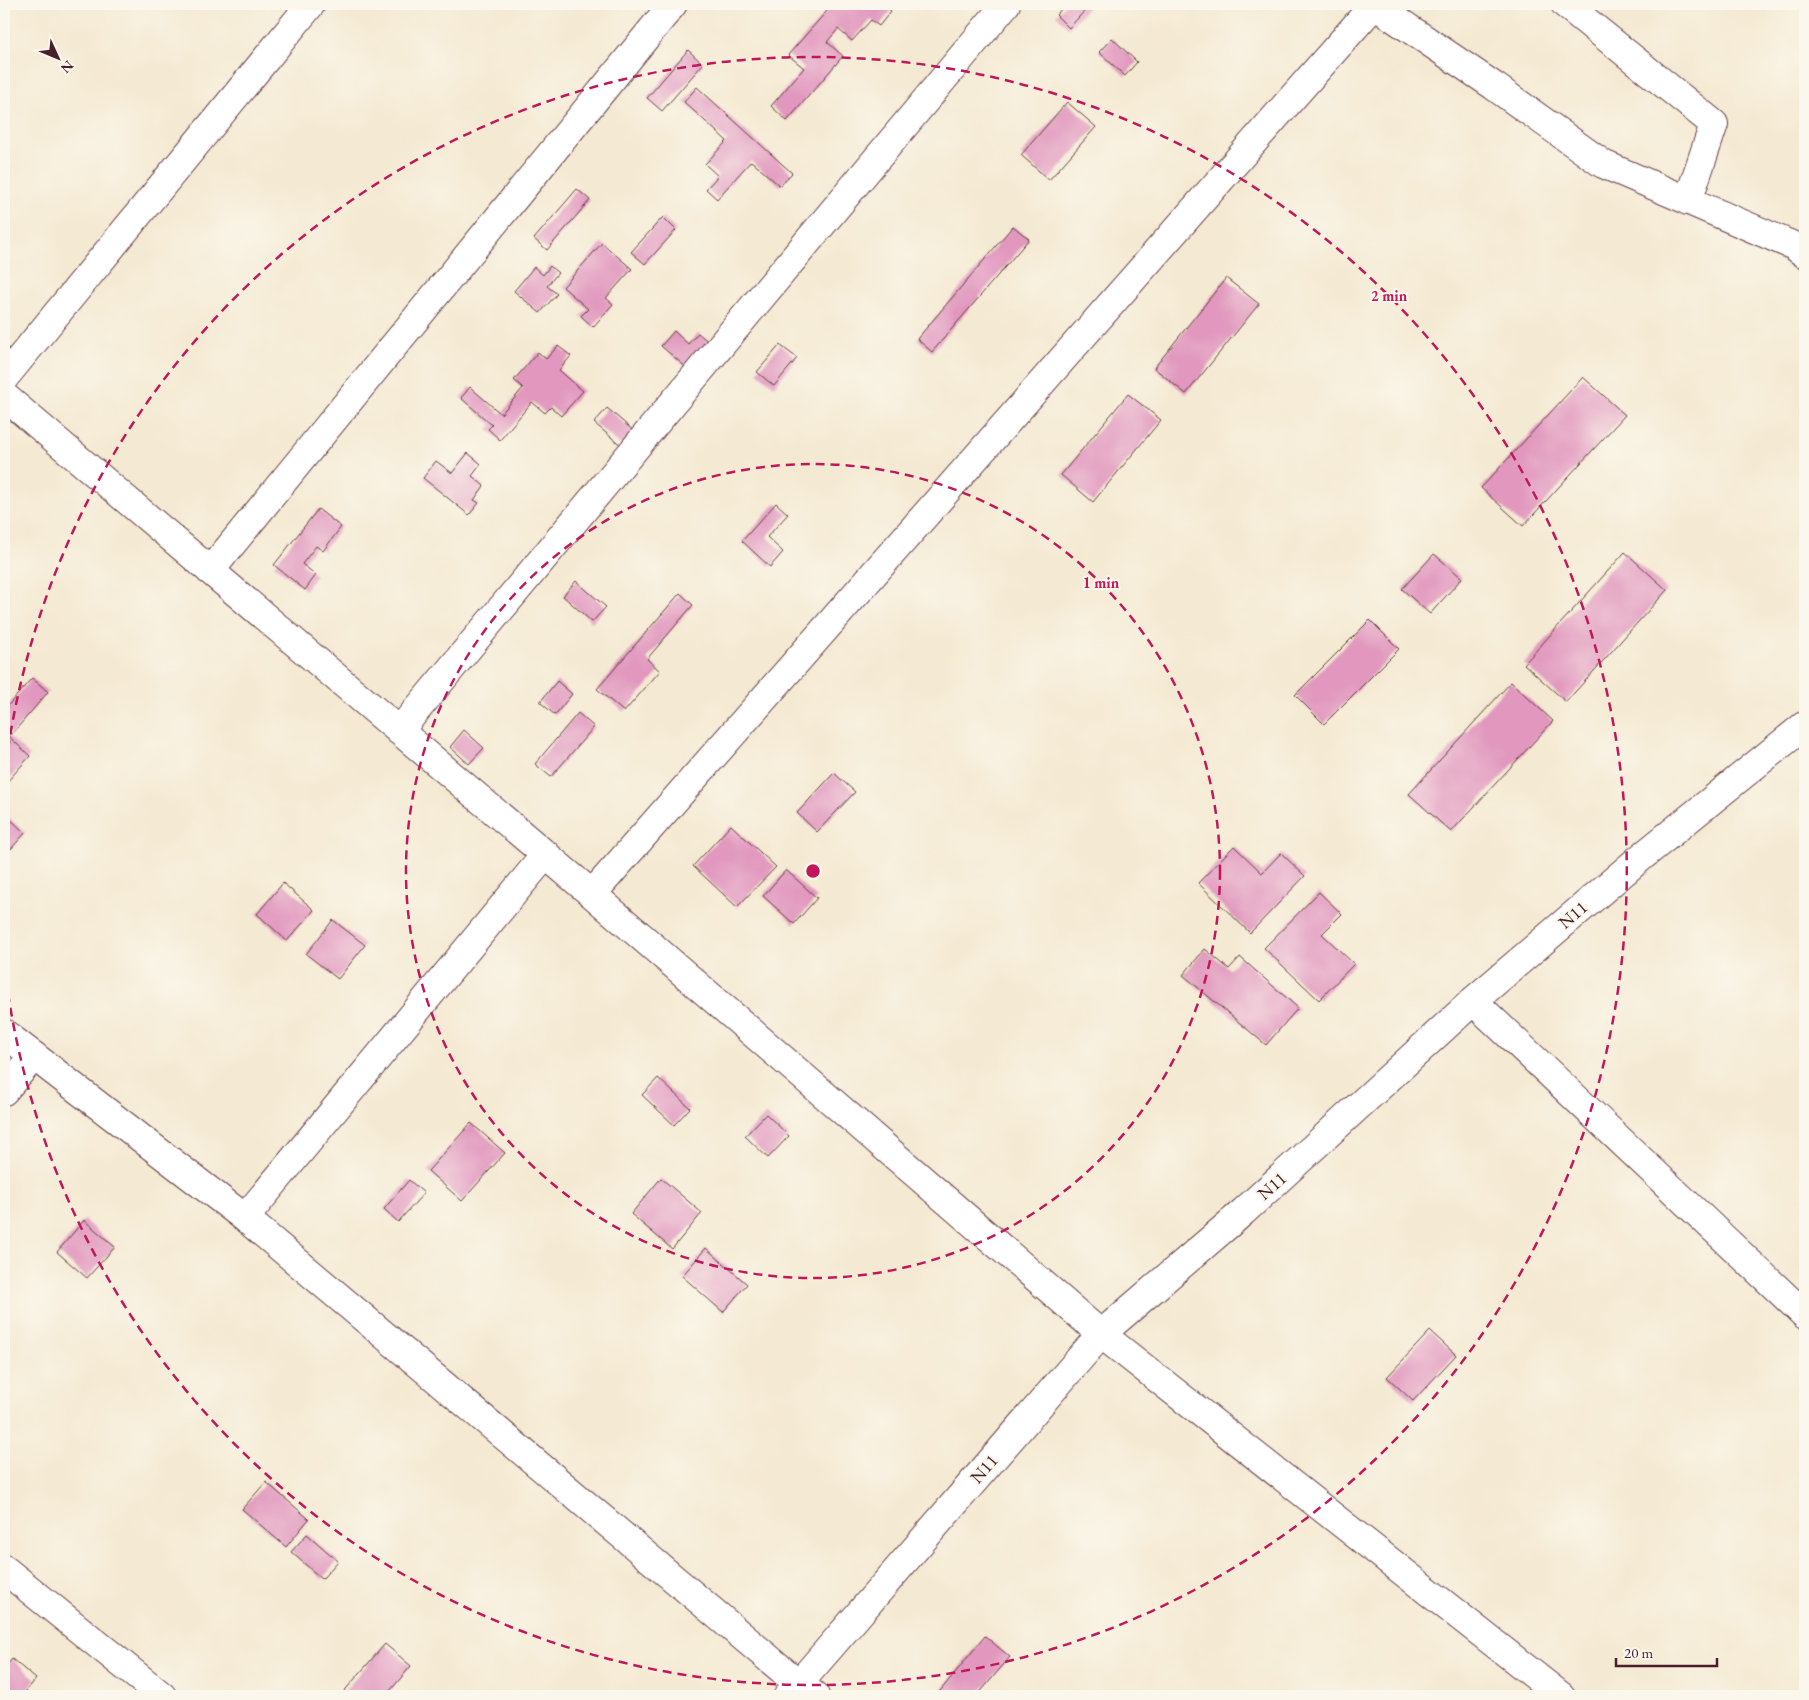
<svg xmlns="http://www.w3.org/2000/svg" width="1809" height="1700" font-family="'EB Garamond',serif">
<style>
.building{fill:#e197be}
.lines{fill:none;stroke-linecap:round;stroke-linejoin:round}
.minor-casing{stroke:#643d44;stroke-width:30}
.tertiary-casing{stroke:#643d44;stroke-width:30}
.primary-casing{stroke:#643d44;stroke-width:30}
.minor{stroke:#fff;stroke-width:28}
.tertiary{stroke:#fff;stroke-width:28}
.primary{stroke:#fff;stroke-width:28}
.ring{fill:none;stroke:#c2185b;stroke-width:2.5;stroke-dasharray:9 6}
.labels{text-anchor:middle;stroke-width:4;stroke-linejoin:round;paint-order:stroke}
.street-label{font-size:18px;fill:#4a1f2b;stroke:#fbf7ec}
.centre{fill:#c2185b;stroke:#fbf7ec;stroke-width:2.5}
.ring-label{font-size:15px;text-anchor:middle;font-weight:bold;fill:#c2185b;stroke:#fbf7ec;stroke-width:4;stroke-linejoin:round;paint-order:stroke}
</style>
<rect width="100%" height="100%" fill="#fbf7ec"/>
<filter id="ink" filterUnits="userSpaceOnUse"><feTurbulence type="fractalNoise" baseFrequency=".02" numOctaves="2"/><feDisplacementMap in="SourceGraphic" scale="10" xChannelSelector="R" yChannelSelector="G"/><feConvolveMatrix kernelMatrix="1 2 1 2 8 2 1 2 1" color-interpolation-filters="sRGB"/></filter>
<filter id="wash" filterUnits="userSpaceOnUse"><feTurbulence type="fractalNoise" baseFrequency=".0096" numOctaves="4" result="noise"/><feDisplacementMap in="SourceGraphic" scale="20" xChannelSelector="R" yChannelSelector="G"/><feGaussianBlur stdDeviation="1.12" result="paint"/><feColorMatrix in="noise" values="0 0 0 0 0 0 0 0 0 0 0 0 0 0 0 0 0 1.4 0 .05"/><feComposite in="paint" operator="in"/></filter>
<g filter="url(#wash)">
<rect width="100%" height="100%" fill="#f4e9d2"/>
<g id="blocks">
<path class="building" d="M833 4H883L891 11 879 26 871 20 852 41 838 29 827 42 843 56 787 121 771 106 804 68 788 55Z
M1066 4H1087L1089 6 1069 28 1056 15Z
M1112 38 1137 62 1125 76 1099 52Z
M688 50 703 64 662 111 647 98Z
M697 87 792 173 780 186 751 161 717 199 706 189 718 176 705 164 727 141 684 102Z
M1067 102 1096 127 1049 180 1021 155Z
M577 189 590 200 547 250 534 239Z
M663 217 676 230 645 264 631 252Z
M1013 226 1029 239 932 352 917 339Z
M602 243 632 269 606 298 613 304 593 327 581 316 588 309 563 287Z
M550 266 558 273 547 286 557 294 540 313 514 291 534 267 543 275Z
M1226 278 1259 304 1186 394 1154 368Z
M674 331 688 344 698 333 710 343 687 368 661 346Z
M780 345 797 358 774 386 757 372Z
M558 346 571 356 559 370 583 391 561 416 551 407 545 413 532 402 500 440 488 429 492 425 461 398 470 387 501 414 523 388 514 380 538 352 546 359Z
M1583 377 1625 415 1523 526 1481 488Z
M1128 394 1161 420 1093 502 1061 475Z
M607 408 636 433 623 447 594 423Z
M468 453 481 464 472 476 484 486 474 500 479 503 469 515 423 478 436 461 452 473Z
M776 503 788 514 767 537 783 552 770 567 742 541Z
M318 509 341 527 323 551 316 546 302 564 316 575 305 590 274 565Z
M1625 552 1667 590 1566 702 1524 664Z
M1434 554 1462 578 1430 614 1402 589Z
M576 581 606 607 592 622 563 596Z
M680 593 693 605 647 659 660 671 624 712 597 689Z
M1370 620 1399 649 1324 724 1295 695Z
M32 678 48 692 12 734 4 727V710Z
M557 681 572 694 555 715 540 702Z
M1511 682 1553 721 1451 832 1409 794Z
M578 713 594 727 551 777 535 764Z
M464 730 484 748 469 764 450 747Z
M4 732 30 756 6 783 4 781Z
M834 773 855 792 817 832 797 813Z
M4 813 25 833 11 849 4 842Z
M731 825 776 867 737 907 693 866Z
M1234 846 1262 873 1281 853 1305 876 1250 933 1198 883Z
M786 870 817 898 794 924 763 896Z
M283 883 314 910 287 941 257 914Z
M1319 892 1342 914 1322 934 1354 964 1319 1000 1264 948Z
M333 920 365 945 338 979 306 954Z
M1205 949 1229 969 1240 957 1298 1008 1266 1045 1183 975Z
M658 1078 690 1108 674 1125 642 1095Z
M766 1114 789 1136 768 1158 745 1136Z
M471 1123 505 1153 462 1201 428 1171Z
M661 1178 702 1213 672 1249 631 1214Z
M409 1180 424 1193 398 1222 384 1209Z
M84 1220 115 1247 87 1278 57 1252Z
M706 1248 747 1284 723 1312 682 1276Z
M1430 1331 1456 1355 1413 1401 1387 1377Z
M266 1482 309 1519 286 1547 242 1509Z
M307 1534 338 1561 322 1579 291 1552Z
M985 1636 1010 1657 977 1696H936Z
M385 1644 411 1666 389 1692 394 1696H340Z
M12 1659 36 1679 22 1696H4V1669Z"/>
</g>
</g>
<g filter="url(#ink)">
<use href="#blocks" fill-opacity="0" stroke="#643d44" stroke-width="1"/>
<g class="lines">
<defs>
<path id="minor" d="M1373 4 1494 86 1603 164 1794 246 1805 254
M1565 4 1714 124 1688 201
M4 378 311 4
M4 396 592 894 1101 1334 1561 1696
M210 571 673 4
M399 731 1006 4
M592 894 1374 5
M1473 1001 1805 1315
M4 1091 34 1056
M245 1218 546 854
M4 1569 162 1696
M799 1684 815 1696"/>
<path id="tertiary" d="M4 1033 245 1218 799 1684"/>
<path id="primary" d="M788 1696 1101 1334 1243 1212 1473 1001 1639 859 1805 725"/>
</defs>
<use href="#minor" class="minor-casing"/>
<use href="#tertiary" class="tertiary-casing"/>
<use href="#primary" class="primary-casing"/>
<use href="#minor" class="minor"/>
<use href="#tertiary" class="tertiary"/>
<use href="#primary" class="primary"/>
</g>
</g>
<g class="ring">
<circle cx="813" cy="871" r="407"/>
<path d="M4 779A814 814 0 1 1 4 963"/>
</g>
<g class="labels">
<g class="street-label">
<text transform="translate(1573 915) rotate(-41)" y="6">N11</text>
<text transform="translate(1272 1186) rotate(-42)" y="6">N11</text>
<text transform="translate(984 1469) rotate(-49)" y="6">N11</text>
</g>
</g>
<circle cx="813" cy="871" r="8" class="centre"/>
<g class="ring-label">
<text x="1389" y="301">2 min</text>
<text x="1101" y="588">1 min</text>
</g>
<rect width="1809" height="1700" fill="none" stroke="#fbf7ec" stroke-width="20"/>
<g transform="translate(58 58) rotate(134)" stroke="#fbf7ec" stroke-width="4" paint-order="stroke">
<path d="M0-4L9 19L0 12L-9 19Z" fill="#4a1f2b"/>
<text y="-8" font-size="14" font-weight="bold" text-anchor="middle" fill="#4a1f2b">N</text>
</g>
<path d="M1616 1658v8h101v-8" fill="none" stroke="#4a1f2b" stroke-width="2.5"/>
<text x="1624" y="1658" font-size="15" fill="#4a1f2b" stroke="#fbf7ec" stroke-width="4" paint-order="stroke">20 m</text>
</svg>
